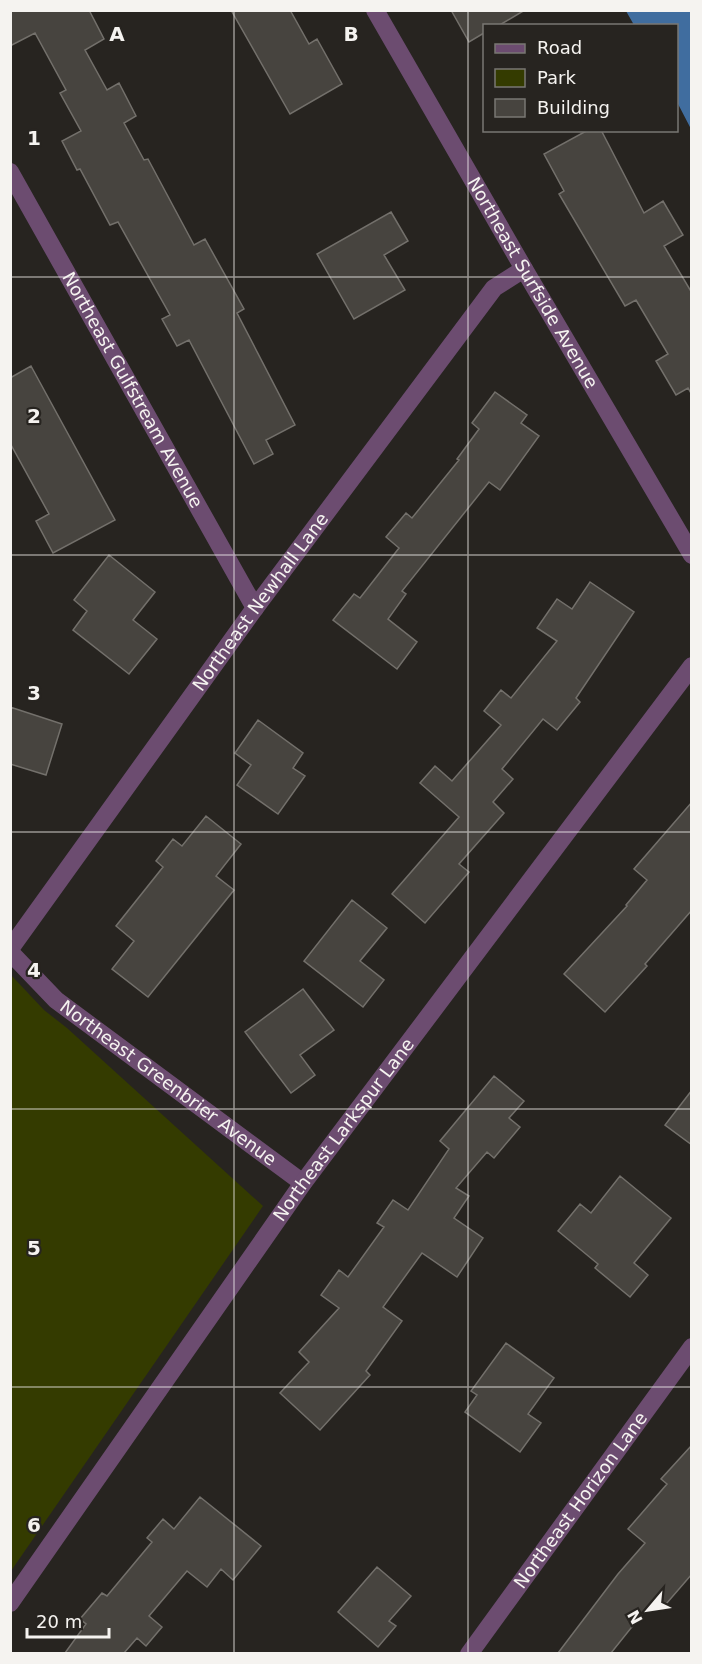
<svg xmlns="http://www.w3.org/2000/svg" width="702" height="1664" font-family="'DejaVu Sans',sans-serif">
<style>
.green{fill:#343b00}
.water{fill:#406d9f}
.building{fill:#47443f;stroke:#73706b;stroke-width:1.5}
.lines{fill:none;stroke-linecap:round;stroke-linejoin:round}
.minor{stroke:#6c4c70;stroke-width:18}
.grid{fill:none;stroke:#f5f3f0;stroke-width:1.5;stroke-opacity:0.55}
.labels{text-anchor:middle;stroke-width:4.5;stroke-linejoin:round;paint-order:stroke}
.street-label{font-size:18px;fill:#f5f3f0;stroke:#272420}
.grid-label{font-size:20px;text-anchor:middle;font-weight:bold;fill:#f5f3f0;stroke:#272420;stroke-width:4.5;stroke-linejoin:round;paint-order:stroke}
</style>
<rect width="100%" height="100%" fill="#272420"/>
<path class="green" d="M11 975 44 1010 67 1028 263 1206 11 1571Z"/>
<path class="water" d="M626 11H691V129L677 102 676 26 634 25Z"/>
<path class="building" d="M10 10H89L104 39 85 50 107 90 119 83 136 116 124 123 144 160 148 159 194 245 205 239 244 309 237 313 295 425 266 440 273 454 254 464 189 340 177 346 162 319 170 315 118 222 110 225 80 169 77 170 62 141 81 131 60 93 66 90 35 33 10 46Z
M231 10H290L309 44 317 39 342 84 290 114Z
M451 10H525L498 26H484V33L469 42Z
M588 130H601L644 213 663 201 683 235 664 246 692 293V395L688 388 676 395 656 361 668 354 636 300 625 306 559 194 564 191 544 154Z
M391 212 408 241 384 255 405 290 354 319 317 254Z
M31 366 115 520 53 553 36 521 49 514 10 443V378Z
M495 392 527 415 521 423 539 436 500 490 489 482 402 591 406 594 388 619 417 642 397 669 333 620 354 594 360 598 399 548 386 537 406 513 412 518 459 460 457 459 479 429 472 423Z
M109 555 155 592 133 620 157 639 129 674 73 630 87 611 74 600Z
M590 582 634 612 576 698 580 702 557 730 543 719 502 769 513 779 493 802 504 813 459 864 469 872 425 923 392 894 459 817 420 783 435 766 452 781 501 725 484 711 501 690 511 698 557 641 537 628 557 599 572 609Z
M10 707 62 724 46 775 10 764Z
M258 720 303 753 293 768 305 776 278 814 237 785 251 765 235 753Z
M692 802V910L645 964 647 966 605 1012 564 974 627 906 626 905 647 880 634 869Z
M206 816 241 844 216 876 234 890 148 997 112 969 134 941 116 926 163 867 156 861 173 839 182 846Z
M352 900 387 928 360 961 384 980 363 1007 304 961Z
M303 989 334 1030 300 1055 315 1075 291 1093 245 1032Z
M494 1076 524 1101 509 1118 520 1127 494 1158 487 1152 456 1188 469 1196 454 1218 483 1238 457 1277 422 1253 383 1307 402 1321 366 1371 370 1375 320 1430 280 1393 309 1362 299 1352 339 1308 321 1295 339 1270 348 1277 384 1227 377 1223 393 1200 408 1210 449 1149 440 1141Z
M692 1090V1145L665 1125Z
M620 1176 671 1218 634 1263 648 1275 630 1297 595 1268 598 1264 558 1231 580 1204 591 1213Z
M506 1343 554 1378 528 1414 541 1423 520 1452 465 1412 477 1395 471 1391Z
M692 1445V1574L660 1611 651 1603 611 1653H558L618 1574 645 1543 628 1529 667 1484 661 1479Z
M200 1497 261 1546 233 1580 221 1569 207 1587 187 1571 149 1616 162 1627 146 1646 137 1638 124 1653H65L86 1624 80 1619 102 1593 107 1596 152 1542 147 1538 163 1519 174 1529Z
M377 1567 411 1596 389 1621 396 1626 378 1647 338 1612Z"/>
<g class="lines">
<g class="minor">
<path id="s1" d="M375 10 524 269 692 555"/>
<path id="s2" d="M10 172 255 608"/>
<path id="s3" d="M10 949 255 608 494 288 524 269"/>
<path id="s4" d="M10 952 56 1000 303 1183"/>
<path id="s5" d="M10 1603 303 1183 692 666"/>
<path id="s6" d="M469 1654 692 1347"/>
</g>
</g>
<path class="grid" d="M234 10V1654M468 10V1654M10 277H692M10 555H692M10 832H692M10 1109H692M10 1387H692"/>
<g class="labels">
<g class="street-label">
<text dy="6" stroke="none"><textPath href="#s1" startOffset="315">Northeast Surfside Avenue</textPath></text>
<text dy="6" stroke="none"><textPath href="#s2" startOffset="250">Northeast Gulfstream Avenue</textPath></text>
<text dy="6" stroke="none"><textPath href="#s3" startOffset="428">Northeast Newhall Lane</textPath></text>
<text dy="6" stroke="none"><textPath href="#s4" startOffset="206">Northeast Greenbrier Avenue</textPath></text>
<text dy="6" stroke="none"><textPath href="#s5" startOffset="579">Northeast Larkspur Lane</textPath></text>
<text dy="6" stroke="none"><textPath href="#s6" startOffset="190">Northeast Horizon Lane</textPath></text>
</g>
</g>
<g class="grid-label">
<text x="117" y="41">A</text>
<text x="351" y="41">B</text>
<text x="34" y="145">1</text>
<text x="34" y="423">2</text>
<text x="34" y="700">3</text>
<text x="34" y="977">4</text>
<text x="34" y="1255">5</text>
<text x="34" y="1532">6</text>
</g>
<rect width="702" height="1664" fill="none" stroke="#f5f3f0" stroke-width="24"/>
<rect x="483" y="24" width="195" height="108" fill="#272420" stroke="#797773" stroke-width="1.5"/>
<rect x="495" y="44" width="30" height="9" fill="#6c4c70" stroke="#797773" stroke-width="1.5"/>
<text x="537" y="54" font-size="18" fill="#f5f3f0">Road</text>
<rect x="495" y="69" width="30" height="18" fill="#343b00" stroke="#797773" stroke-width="1.5"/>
<text x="537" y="84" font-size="18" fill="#f5f3f0">Park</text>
<rect x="495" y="99" width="30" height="18" fill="#47443f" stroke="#797773" stroke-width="1.5"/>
<text x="537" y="114" font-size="18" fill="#f5f3f0">Building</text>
<g transform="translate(648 1610) rotate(241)" stroke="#272420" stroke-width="4.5" paint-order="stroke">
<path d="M0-4.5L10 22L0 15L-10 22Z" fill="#f5f3f0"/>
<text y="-9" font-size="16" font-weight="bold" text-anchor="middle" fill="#f5f3f0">N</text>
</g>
<path d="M27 1628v9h82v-9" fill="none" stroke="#f5f3f0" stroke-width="3"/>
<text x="36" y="1628" font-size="18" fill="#f5f3f0" stroke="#272420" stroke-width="4.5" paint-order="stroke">20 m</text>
</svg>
